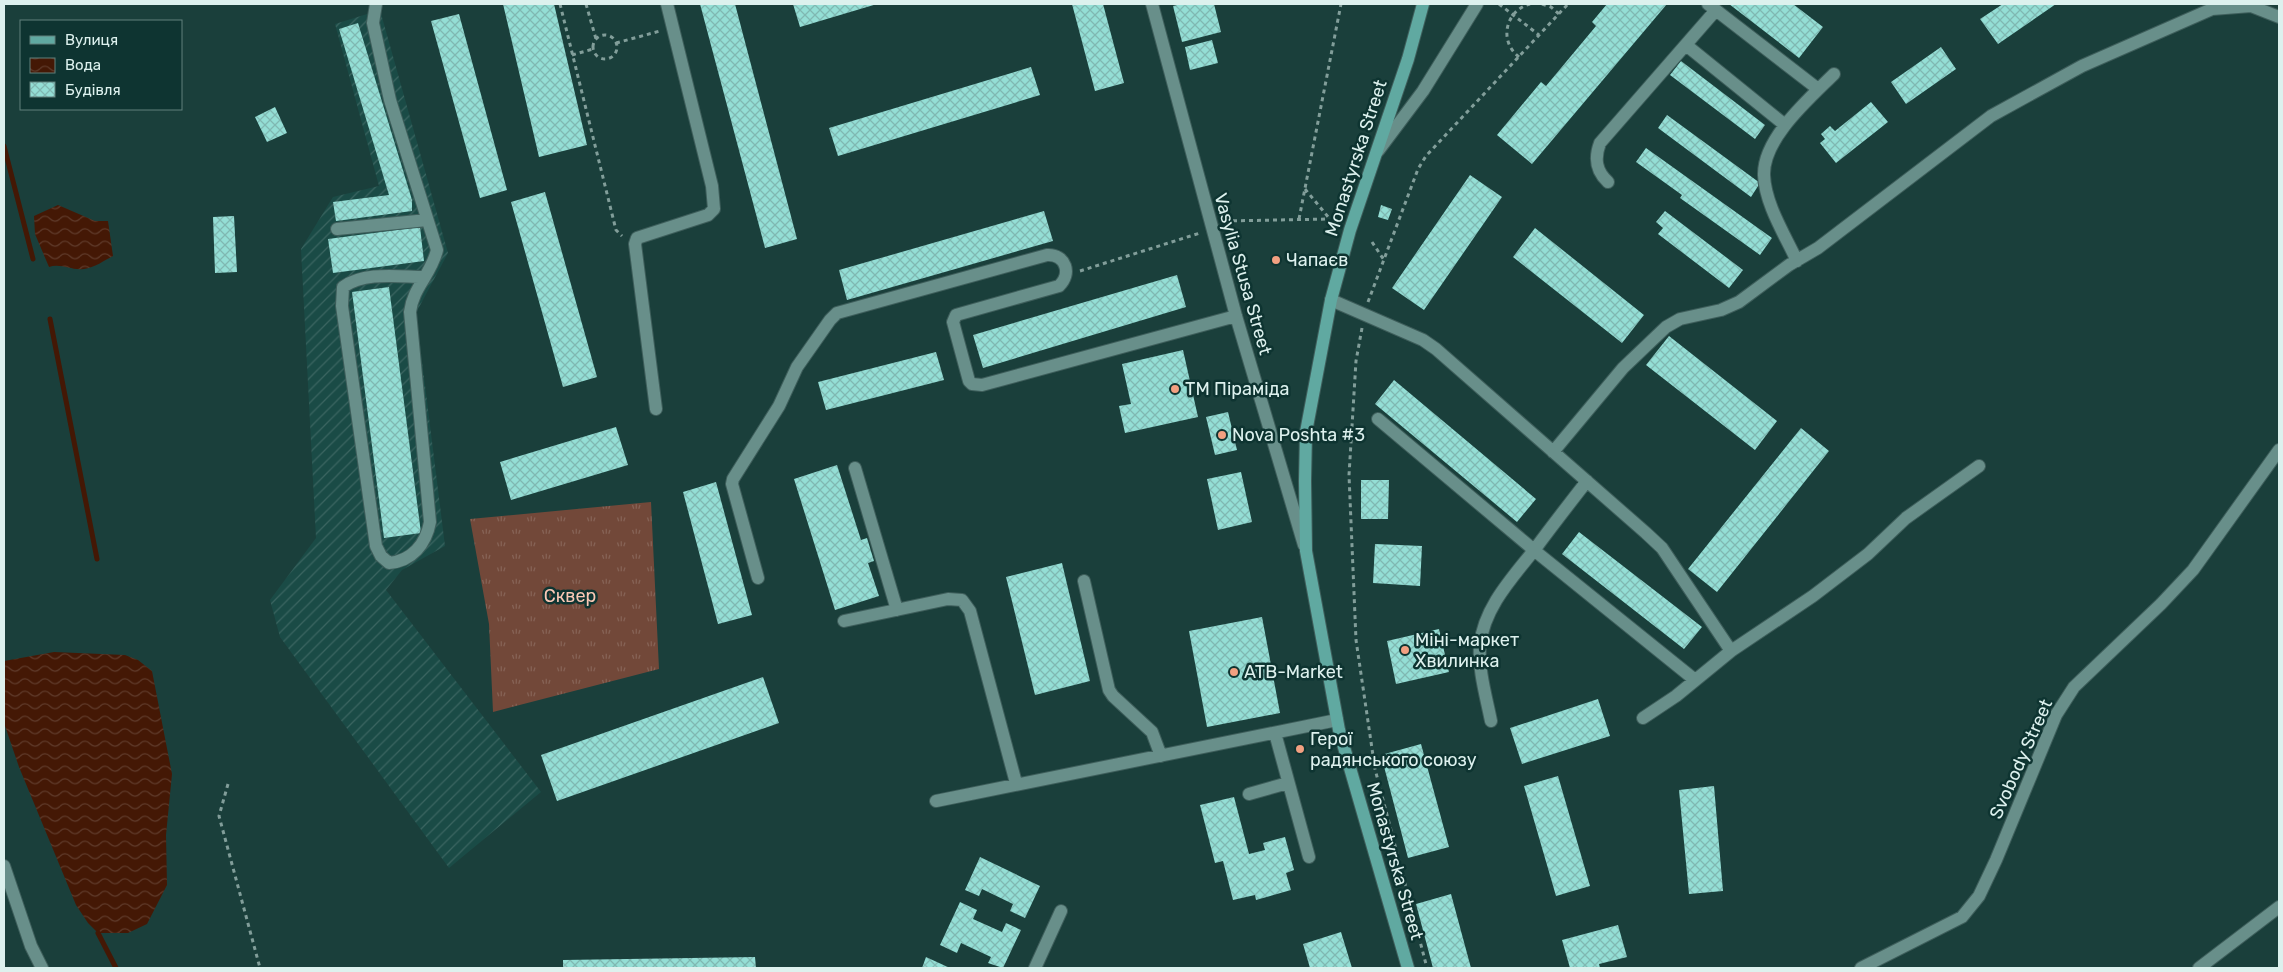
<svg xmlns="http://www.w3.org/2000/svg" width="2283" height="972" font-family="Rubik,sans-serif">
<style>
.industrial{fill:url(#industrial-furrows)}
.grass{fill:url(#grass-tufts)}
.water{fill:url(#water-waves)}
.lines{fill:none;stroke-linecap:round;stroke-linejoin:round}
.stream{stroke:#441805;stroke-width:5}
.building{fill:url(#building-cross-hatch)}
.minor-casing{stroke:#3e5e5b;stroke-width:14}
.major-casing{stroke:#3e5e5b;stroke-width:14}
.path{stroke:#829e9a;stroke-width:3;stroke-dasharray:4 4;stroke-linecap:butt}
.minor{stroke:#688f8a;stroke-width:12}
.major{stroke:#60a9a1;stroke-width:12}
.poi-dot{fill:#f2a081;stroke:#0e3431;stroke-width:2}
.labels{text-anchor:middle;stroke-width:5;stroke-linejoin:round;paint-order:stroke}
.street-label{font-size:18px;fill:#ddf1ee;stroke:#0e3431}
.poi-label{font-size:18px;fill:#ddf1ee;stroke:#0e3431;text-anchor:start}
.park-label{font-size:18px;fill:#fac8b5;stroke:#0e3431}
</style>
<defs>
<pattern id="industrial-furrows" width="10" height="10" patternUnits="userSpaceOnUse" patternTransform="scale(1.25)"><rect width="10" height="10" fill="#1a4b46"/><path d="M-1 1l2-2M0 10L10 0M9 11l2-2" fill="none" stroke="#3b6561"/></pattern>
<pattern id="grass-tufts" width="24" height="20" patternUnits="userSpaceOnUse" patternTransform="scale(1.25)"><rect width="24" height="20" fill="#724839"/><path d="M3 7l-1-3M5 7V3M7 7l1-3M15 17l-1-3M17 17v-4M19 17l1-3" fill="none" stroke="#866356"/></pattern>
<pattern id="water-waves" width="16" height="10" patternUnits="userSpaceOnUse" patternTransform="scale(1.25)"><rect width="16" height="10" fill="#441805"/><path d="M0 5q4-4 8 0t8 0" fill="none" stroke="#5f3a2a"/></pattern>
<pattern id="building-cross-hatch" width="8" height="8" patternUnits="userSpaceOnUse" patternTransform="scale(1.25)"><rect width="8" height="8" fill="#94ded5"/><path d="M0 0l8 8M0 8l8-8" fill="none" stroke="#80b8b2"/></pattern>
</defs>
<rect width="100%" height="100%" fill="#1a3f3b"/>
<path class="industrial" d="M380 10 448 253 416 313 445 546 402 570 386 590 541 792 449 868 280 637 270 600 316 538 301 249 333 197 379 186 335 24Z"/>
<path class="grass" d="M651 502 659 669 493 712 489 624 470 519Z"/>
<path class="water" d="M58 205 95 221H108L113 256C105 260 94 268 84 269 72 271 61 263 49 267L35 234 34 216Z
M54 652 125 655 138 660 152 671 172 774 166 835 167 885 147 924 128 933H98L88 923 76 905 19 767 4 723V661Z"/>
<g class="lines">
<path class="stream" d="M4 146 33 259
M50 319 97 559
M98 933 116 968"/>
</g>
<path class="building" d="M503 4H554L587 145 539 157Z
M700 4H735L797 239 765 248Z
M793 4H877L800 27Z
M1072 4H1103L1124 83 1095 91Z
M1181 4H1214L1221 32 1182 42 1173 6Z
M1607 4H1667L1532 164 1497 135 1541 82 1546 86 1596 26 1592 22Z
M1729 4H1793L1823 27 1799 58Z
M2003 4H2056L1998 44 1980 19Z
M459 14 507 190 480 198 431 21Z
M358 23 412 200V211L336 221 333 202 389 195 339 29Z
M1212 40 1218 63 1190 70 1185 47Z
M1941 47 1956 69 1906 104 1891 82Z
M1681 61 1765 125 1755 139 1670 75Z
M1031 67 1040 95 838 156 829 128Z
M1871 102 1888 122 1836 163 1820 143 1825 139 1821 134 1830 126 1835 131Z
M275 107 287 133 267 142 255 117Z
M1667 115 1760 183 1751 197 1658 128Z
M1646 148 1772 238 1760 255 1680 198 1682 195 1636 162Z
M1470 175 1502 197 1424 310 1392 288Z
M545 192 597 377 563 387 511 202Z
M1381 205 1392 209 1388 220 1378 217Z
M1044 211 1053 241 847 300 839 270Z
M1665 211 1743 270 1729 288 1658 234 1663 228 1656 222Z
M234 216 237 272 215 273 213 217Z
M420 227 424 261 333 273 328 239Z
M1535 228 1644 315 1622 343 1513 257Z
M1177 275 1186 307 983 368 973 335Z
M389 287 421 533 384 538 352 292Z
M1669 336 1777 421 1755 450 1646 365Z
M1183 350 1198 417 1125 433 1119 406 1131 404 1122 364Z
M936 352 944 380 826 410 818 382Z
M1394 380 1536 499 1517 522 1375 404Z
M1228 412 1237 450 1215 455 1206 417Z
M616 427 628 465 511 500 500 462Z
M1801 428 1829 451 1717 592 1688 569Z
M837 465 861 540 867 538 874 561 868 563 879 596 835 610 794 479Z
M1241 472 1252 522 1218 530 1207 479Z
M1361 480H1389L1388 519H1361Z
M716 482 752 615 718 624 683 492Z
M1579 532 1702 627 1684 649 1562 554Z
M1375 544 1422 546 1420 586 1373 583Z
M1062 563 1090 681 1035 695 1006 577Z
M1262 617 1280 713 1207 727 1189 631Z
M1439 629 1449 672 1396 684 1387 641Z
M763 677 779 723 557 801 541 755Z
M1598 699 1610 736 1522 764 1510 728Z
M1421 744 1449 847 1408 858 1381 755Z
M1558 776 1590 886 1556 896 1524 786Z
M1714 786 1723 891 1689 894 1679 790Z
M1234 797 1249 854 1265 850 1263 843 1285 837 1294 870 1286 873 1291 890 1256 900 1255 895 1233 900 1223 861 1215 863 1200 805Z
M980 857 1040 886 1025 918 1010 911 1013 904 982 889 979 896 965 890Z
M1451 894 1471 968H1433L1416 904Z
M960 902 977 910 973 919 1002 932 1006 923 1021 930 1003 968 988 963 991 957 961 943 957 953 940 945Z
M1618 925 1627 957 1599 964 1600 968H1570L1562 940Z
M1341 932 1352 968H1310L1303 944Z
M755 957 756 968H563V960Z
M926 957 950 968H922Z"/>
<g class="lines">
<defs>
<path id="minor" d="M376 4 373 23 390 100 437 250C431 275 413 287 410 312L430 522C426 544 412 561 389 563L381 556 376 546 342 306 343 287C365 271 400 277 425 277
M1152 4 1236 316 1304 545
M1708 4 1818 89
M1686 45 1785 125
M1378 151 1423 91 1477 4
M1608 182C1596 171 1594 159 1600 143L1716 10
M337 229 427 220
M1797 261C1785 235 1765 204 1764 175 1763 138 1810 98 1834 74
M1331 300 1423 340 1436 349 1646 533 1662 548 1731 651
M656 409 635 244 637 238 708 215 714 209 712 186 667 4
M1378 419 1540 555 1695 680
M1553 452 1623 368 1666 327 1680 319 1721 310 1739 302 1789 265 1818 248 1991 116 2082 66 2212 9 2251 6 2279 17
M855 468 897 610
M758 578 732 484 733 479 779 406 797 367 830 320 837 313 1047 255C1066 254 1072 274 1059 286L956 315 953 322 969 381 972 384 982 385 1236 316
M1084 581 1109 690 1113 696 1152 732 1161 756
M844 621 948 599 962 600 970 611 1016 783
M1643 718 1676 696 1731 651 1813 596 1868 554 1906 518 1979 466
M1491 721C1486 696 1478 669 1480 645 1484 607 1513 577 1535 549 1552 526 1569 504 1587 481
M1275 733 1309 857
M1249 794 1288 783
M936 801 1337 720
M4 866 31 946 42 968
M1035 968 1061 911
M1861 968 1962 917 1979 896 1996 860 2056 715 2074 687 2161 604 2193 570 2279 450
M2199 968 2279 907"/>
<path id="major" d="M1408 968 1339 730 1306 551 1305 481 1306 432 1331 300 1350 230 1408 59 1423 4"/>
</defs>
<use href="#minor" class="minor-casing"/>
<use href="#major" class="major-casing"/>
<path class="path" d="M560 4 616 230 622 236
M586 4 596 39
M1499 4 1539 35
M1542 4 1551 7 1559 14
M593 47a12 12 0 1 1 24 0a12 12 0 1 1-24 0Z
M616 43 660 31
M572 55 593 49
M1519 57C1498 41 1506 10 1530 4
M1305 189 1329 218
M1299 219 1341 4
M1225 221 1329 219
M1372 242 1384 260
M1080 271 1200 233
M1368 302 1418 169 1426 156 1568 4
M1362 328 1356 361 1349 475 1356 640 1375 769 1427 968
M228 784 219 816 260 968"/>
<use href="#minor" class="minor"/>
<use href="#major" class="major"/>
</g>
<g class="poi-dot">
<circle cx="1276" cy="260" r="5"/>
<circle cx="1175" cy="389" r="5"/>
<circle cx="1222" cy="435" r="5"/>
<circle cx="1405" cy="650" r="5"/>
<circle cx="1234" cy="672" r="5"/>
<circle cx="1300" cy="749" r="5"/>
</g>
<g class="labels">
<g class="street-label">
<text transform="translate(1356 158) rotate(-72)" y="6">Monastyrska Street</text>
<text transform="translate(1243 274) rotate(74)" y="6">Vasylia Stusa Street</text>
<text transform="translate(2021 759) rotate(-66)" y="6">Svobody Street</text>
<text transform="translate(1395 861) rotate(74)" y="6">Monastyrska Street</text>
</g>
<g class="poi-label">
<text x="1286" y="266">Чапаєв</text>
<text x="1185" y="395">ТМ Піраміда</text>
<text x="1232" y="441">Nova Poshta #3</text>
<text x="1415" y="646">Міні-маркет<tspan x="1415" dy="21">Хвилинка</tspan></text>
<text x="1244" y="678">ATB-Market</text>
<text x="1310" y="745">Герої<tspan x="1310" dy="21">радянського союзу</tspan></text>
</g>
<g class="park-label">
<text x="570" y="602">Сквер</text>
</g>
</g>
<rect width="2283" height="972" fill="none" stroke="#ddf1ee" stroke-width="10"/>
<rect x="20" y="20" width="162" height="90" fill="#0e3431" stroke="#61807d"/>
<rect x="30" y="36" width="25" height="8" fill="#60a9a1" stroke="#61807d"/>
<text x="65" y="45" font-size="15" fill="#ddf1ee">Вулиця</text>
<rect x="30" y="58" width="25" height="15" fill="url(#water-waves)" stroke="#61807d"/>
<text x="65" y="70" font-size="15" fill="#ddf1ee">Вода</text>
<rect x="30" y="82" width="25" height="15" fill="url(#building-cross-hatch)" stroke="#61807d"/>
<text x="65" y="95" font-size="15" fill="#ddf1ee">Будівля</text>
</svg>
